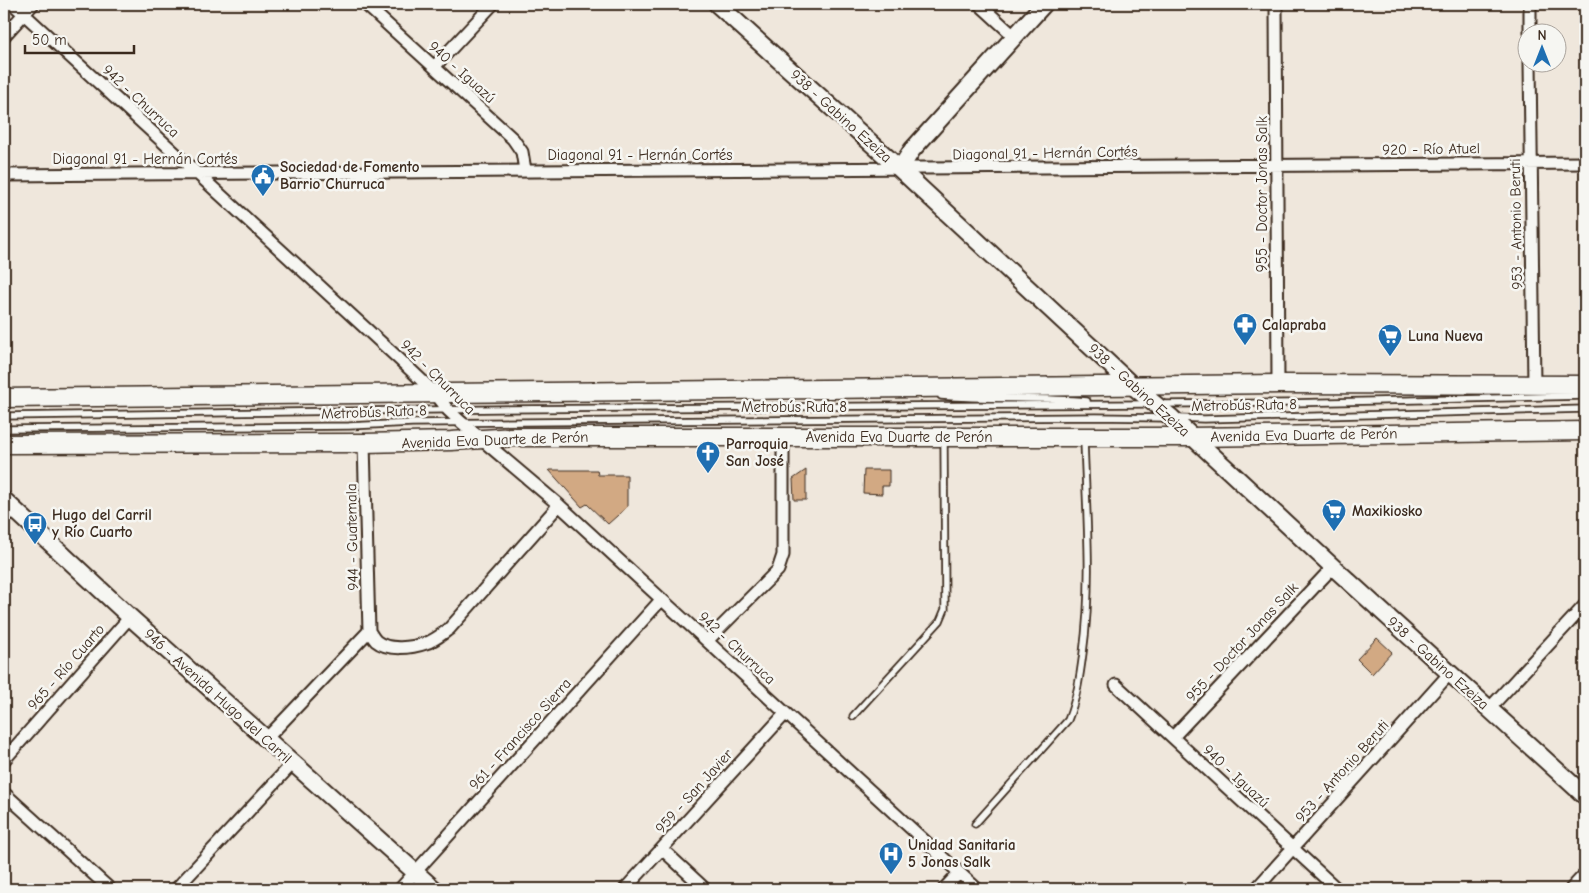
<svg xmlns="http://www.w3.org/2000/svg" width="1589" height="893" font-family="'Comic Neue',sans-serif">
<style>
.building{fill:#d2a983;stroke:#3b2a1e}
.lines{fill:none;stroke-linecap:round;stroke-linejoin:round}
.lane-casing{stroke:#3b2a1e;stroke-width:9}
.street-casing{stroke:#3b2a1e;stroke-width:15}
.secondary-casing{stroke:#3b2a1e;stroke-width:20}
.primary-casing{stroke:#3b2a1e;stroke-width:21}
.lane{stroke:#f6f6f2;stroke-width:5.5}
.street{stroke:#f6f6f2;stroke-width:11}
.secondary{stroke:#f6f6f2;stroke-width:16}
.primary{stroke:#f6f6f2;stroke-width:18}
.labels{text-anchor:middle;stroke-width:5;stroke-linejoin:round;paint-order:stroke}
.street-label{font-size:15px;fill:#3b2a1e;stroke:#f6f6f2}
.poi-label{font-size:15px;font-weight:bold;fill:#3b2a1e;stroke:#f6f6f2;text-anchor:start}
</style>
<rect width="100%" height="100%" fill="#efe7dc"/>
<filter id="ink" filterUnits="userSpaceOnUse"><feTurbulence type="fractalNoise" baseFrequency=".02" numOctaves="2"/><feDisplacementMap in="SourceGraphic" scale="10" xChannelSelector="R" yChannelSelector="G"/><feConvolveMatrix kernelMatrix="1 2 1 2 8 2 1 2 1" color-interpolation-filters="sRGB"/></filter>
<g filter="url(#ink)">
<path class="building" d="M549 470H597L598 475H627V507L608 524 587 504 582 507Z
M806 470V500H794L793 479Z
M864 470H889V486H882V494L863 493Z
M1377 638 1392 652 1372 674 1357 659Z"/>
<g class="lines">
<defs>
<path id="lane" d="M941 396C990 400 1039 397 1087 401
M1160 404 1288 403 1585 396
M4 416 499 409 1148 404
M1178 418 1204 419 1585 409
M4 429 349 426 412 423 1096 417 1166 418
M853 716 940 621 945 609 944 439
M975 824 1068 720C1077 698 1080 676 1083 653 1093 582 1086 510 1084 439"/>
<path id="street" d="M13 4 399 359 435 393 448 410 461 422 559 505 977 889
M365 4 513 139 522 152 525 170
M979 4 1015 37
M1276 4 1278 384
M1530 4V32
M4 36 33 4
M1530 62 1534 385
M435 66 493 4
M4 175 1585 163
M364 443 369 631
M369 631C371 634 373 638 376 641 388 651 412 648 426 643 434 641 442 634 449 629L559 505
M708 640 778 570 783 555V437
M1116 685 1337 889
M1489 709 1585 605
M1173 737 1333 567
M267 738 369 631
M4 760 130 617
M4 793 110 889
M662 849 705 889
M176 889 293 763
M400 889 661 600
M625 889 785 714
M944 889 959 873
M1256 889 1450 673
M1571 889 1585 874"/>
<path id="secondary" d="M717 4 900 169 1134 387 1172 418 1333 567 1585 796
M900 169 912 150 1044 4
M4 500 130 617 434 889"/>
<path id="primary" d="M4 398 1278 384 1585 385
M4 444 364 443 451 441 515 437H1192L1585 431"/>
</defs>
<use href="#lane" class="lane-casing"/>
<use href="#street" class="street-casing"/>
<use href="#secondary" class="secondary-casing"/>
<use href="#primary" class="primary-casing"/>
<use href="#lane" class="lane"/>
<use href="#street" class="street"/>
<use href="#secondary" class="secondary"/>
<use href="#primary" class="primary"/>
</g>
</g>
<defs>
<symbol id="civic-pin" viewBox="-11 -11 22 30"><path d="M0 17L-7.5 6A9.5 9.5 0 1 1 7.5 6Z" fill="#1f6fb2" stroke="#f6f6f2"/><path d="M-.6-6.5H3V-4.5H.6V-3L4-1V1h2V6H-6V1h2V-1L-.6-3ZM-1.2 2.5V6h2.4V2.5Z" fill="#fff"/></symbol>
<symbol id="pharmacy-pin" viewBox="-11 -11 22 30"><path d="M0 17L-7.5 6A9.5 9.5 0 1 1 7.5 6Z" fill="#1f6fb2" stroke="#f6f6f2"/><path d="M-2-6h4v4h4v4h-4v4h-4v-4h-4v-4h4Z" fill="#fff"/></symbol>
<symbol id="supermarket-pin" viewBox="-11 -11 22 30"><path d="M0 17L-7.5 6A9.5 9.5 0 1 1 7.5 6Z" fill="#1f6fb2" stroke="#f6f6f2"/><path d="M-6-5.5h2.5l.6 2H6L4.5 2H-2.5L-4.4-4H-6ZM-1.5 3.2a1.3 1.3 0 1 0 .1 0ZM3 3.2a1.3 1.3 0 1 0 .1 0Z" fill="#fff"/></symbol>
<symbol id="church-pin" viewBox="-11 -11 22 30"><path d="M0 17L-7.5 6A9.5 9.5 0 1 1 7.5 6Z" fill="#1f6fb2" stroke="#f6f6f2"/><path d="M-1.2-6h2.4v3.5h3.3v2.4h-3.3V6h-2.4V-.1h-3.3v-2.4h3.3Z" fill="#fff"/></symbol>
<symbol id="bus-pin" viewBox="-11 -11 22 30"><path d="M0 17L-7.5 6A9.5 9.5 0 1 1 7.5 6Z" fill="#1f6fb2" stroke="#f6f6f2"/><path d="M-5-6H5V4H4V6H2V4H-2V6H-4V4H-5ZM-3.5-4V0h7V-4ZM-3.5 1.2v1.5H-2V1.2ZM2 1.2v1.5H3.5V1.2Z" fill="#fff"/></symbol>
<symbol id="hospital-pin" viewBox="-11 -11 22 30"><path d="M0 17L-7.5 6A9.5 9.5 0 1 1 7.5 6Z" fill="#1f6fb2" stroke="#f6f6f2"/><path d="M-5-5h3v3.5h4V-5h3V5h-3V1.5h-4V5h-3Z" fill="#fff"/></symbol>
</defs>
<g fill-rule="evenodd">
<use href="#civic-pin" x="249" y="162" width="28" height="38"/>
<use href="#pharmacy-pin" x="1231" y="311" width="28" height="38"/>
<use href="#supermarket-pin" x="1376" y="322" width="28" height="38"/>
<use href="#church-pin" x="694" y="439" width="28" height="38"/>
<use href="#supermarket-pin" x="1320" y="497" width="28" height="38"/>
<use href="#bus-pin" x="21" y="510" width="28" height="38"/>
<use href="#hospital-pin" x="877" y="840" width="28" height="38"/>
</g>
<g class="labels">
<g class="street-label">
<text transform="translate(462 72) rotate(42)" y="5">940 - Iguazú</text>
<text transform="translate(141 101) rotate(43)" y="5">942 - Churruca</text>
<text transform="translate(841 116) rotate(42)" y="5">938 - Gabino Ezeiza</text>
<text transform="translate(1431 149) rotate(-1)" y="5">920 - Río Atuel</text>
<text transform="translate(1045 153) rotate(-1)" y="5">Diagonal 91 - Hernán Cortés</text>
<text x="640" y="160">Diagonal 91 - Hernán Cortés</text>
<text x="145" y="164">Diagonal 91 - Hernán Cortés</text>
<text transform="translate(1262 194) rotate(-90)" y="5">955 - Doctor Jonas Salk</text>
<text transform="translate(1516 224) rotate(-91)" y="5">953 - Antonio Beruti</text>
<text transform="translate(438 377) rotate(45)" y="5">942 - Churruca</text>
<text transform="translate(1139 390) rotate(42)" y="5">938 - Gabino Ezeiza</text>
<text transform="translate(1244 405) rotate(-1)" y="5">Metrobús Ruta 8</text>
<text x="794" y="412">Metrobús Ruta 8</text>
<text transform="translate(374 412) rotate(-2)" y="5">Metrobús Ruta 8</text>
<text transform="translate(1304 435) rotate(-1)" y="5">Avenida Eva Duarte de Perón</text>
<text x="899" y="442">Avenida Eva Duarte de Perón</text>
<text transform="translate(495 440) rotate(-2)" y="5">Avenida Eva Duarte de Perón</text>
<text transform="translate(352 537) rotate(-91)" y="5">944 - Guatemala</text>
<text transform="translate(1242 642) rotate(-47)" y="5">955 - Doctor Jonas Salk</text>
<text transform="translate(737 648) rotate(43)" y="5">942 - Churruca</text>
<text transform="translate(1438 663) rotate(42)" y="5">938 - Gabino Ezeiza</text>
<text transform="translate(66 667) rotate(-49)" y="5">965 - Río Cuarto</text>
<text transform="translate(218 696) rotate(42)" y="5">946 - Avenida Hugo del Carril</text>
<text transform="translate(520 734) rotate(-48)" y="5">961 - Francisco Sierra</text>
<text transform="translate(1342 771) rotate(-48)" y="5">953 - Antonio Beruti</text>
<text transform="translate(1236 776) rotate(43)" y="5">940 - Iguazú</text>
<text transform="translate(694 791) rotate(-48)" y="5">959 - San Javier</text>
</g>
<g class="poi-label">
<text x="280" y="172">Sociedad de Fomento<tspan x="280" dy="17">Barrio Churruca</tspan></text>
<text x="1262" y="330">Calapraba</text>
<text x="1408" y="341">Luna Nueva</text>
<text x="726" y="449">Parroquia<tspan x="726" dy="17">San José</tspan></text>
<text x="1352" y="516">Maxikiosko</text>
<text x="52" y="520">Hugo del Carril<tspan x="52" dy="17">y Río Cuarto</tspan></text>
<text x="908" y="850">Unidad Sanitaria<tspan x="908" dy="17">5 Jonas Salk</tspan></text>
</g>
</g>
<rect width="1589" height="893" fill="none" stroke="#f6f6f2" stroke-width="20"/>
<rect x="10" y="10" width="1569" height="873" fill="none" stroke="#3b2a1e" stroke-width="2" filter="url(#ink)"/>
<g transform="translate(1542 48)"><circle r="24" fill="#f6f6f2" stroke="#aba49d"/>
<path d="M0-4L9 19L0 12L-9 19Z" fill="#1f6fb2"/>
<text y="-8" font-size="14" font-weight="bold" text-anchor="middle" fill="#3b2a1e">N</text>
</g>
<path d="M25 45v8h109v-8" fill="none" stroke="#3b2a1e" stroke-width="2.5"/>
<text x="32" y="45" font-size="15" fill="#3b2a1e" stroke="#f6f6f2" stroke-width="4" paint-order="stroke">50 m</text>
</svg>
